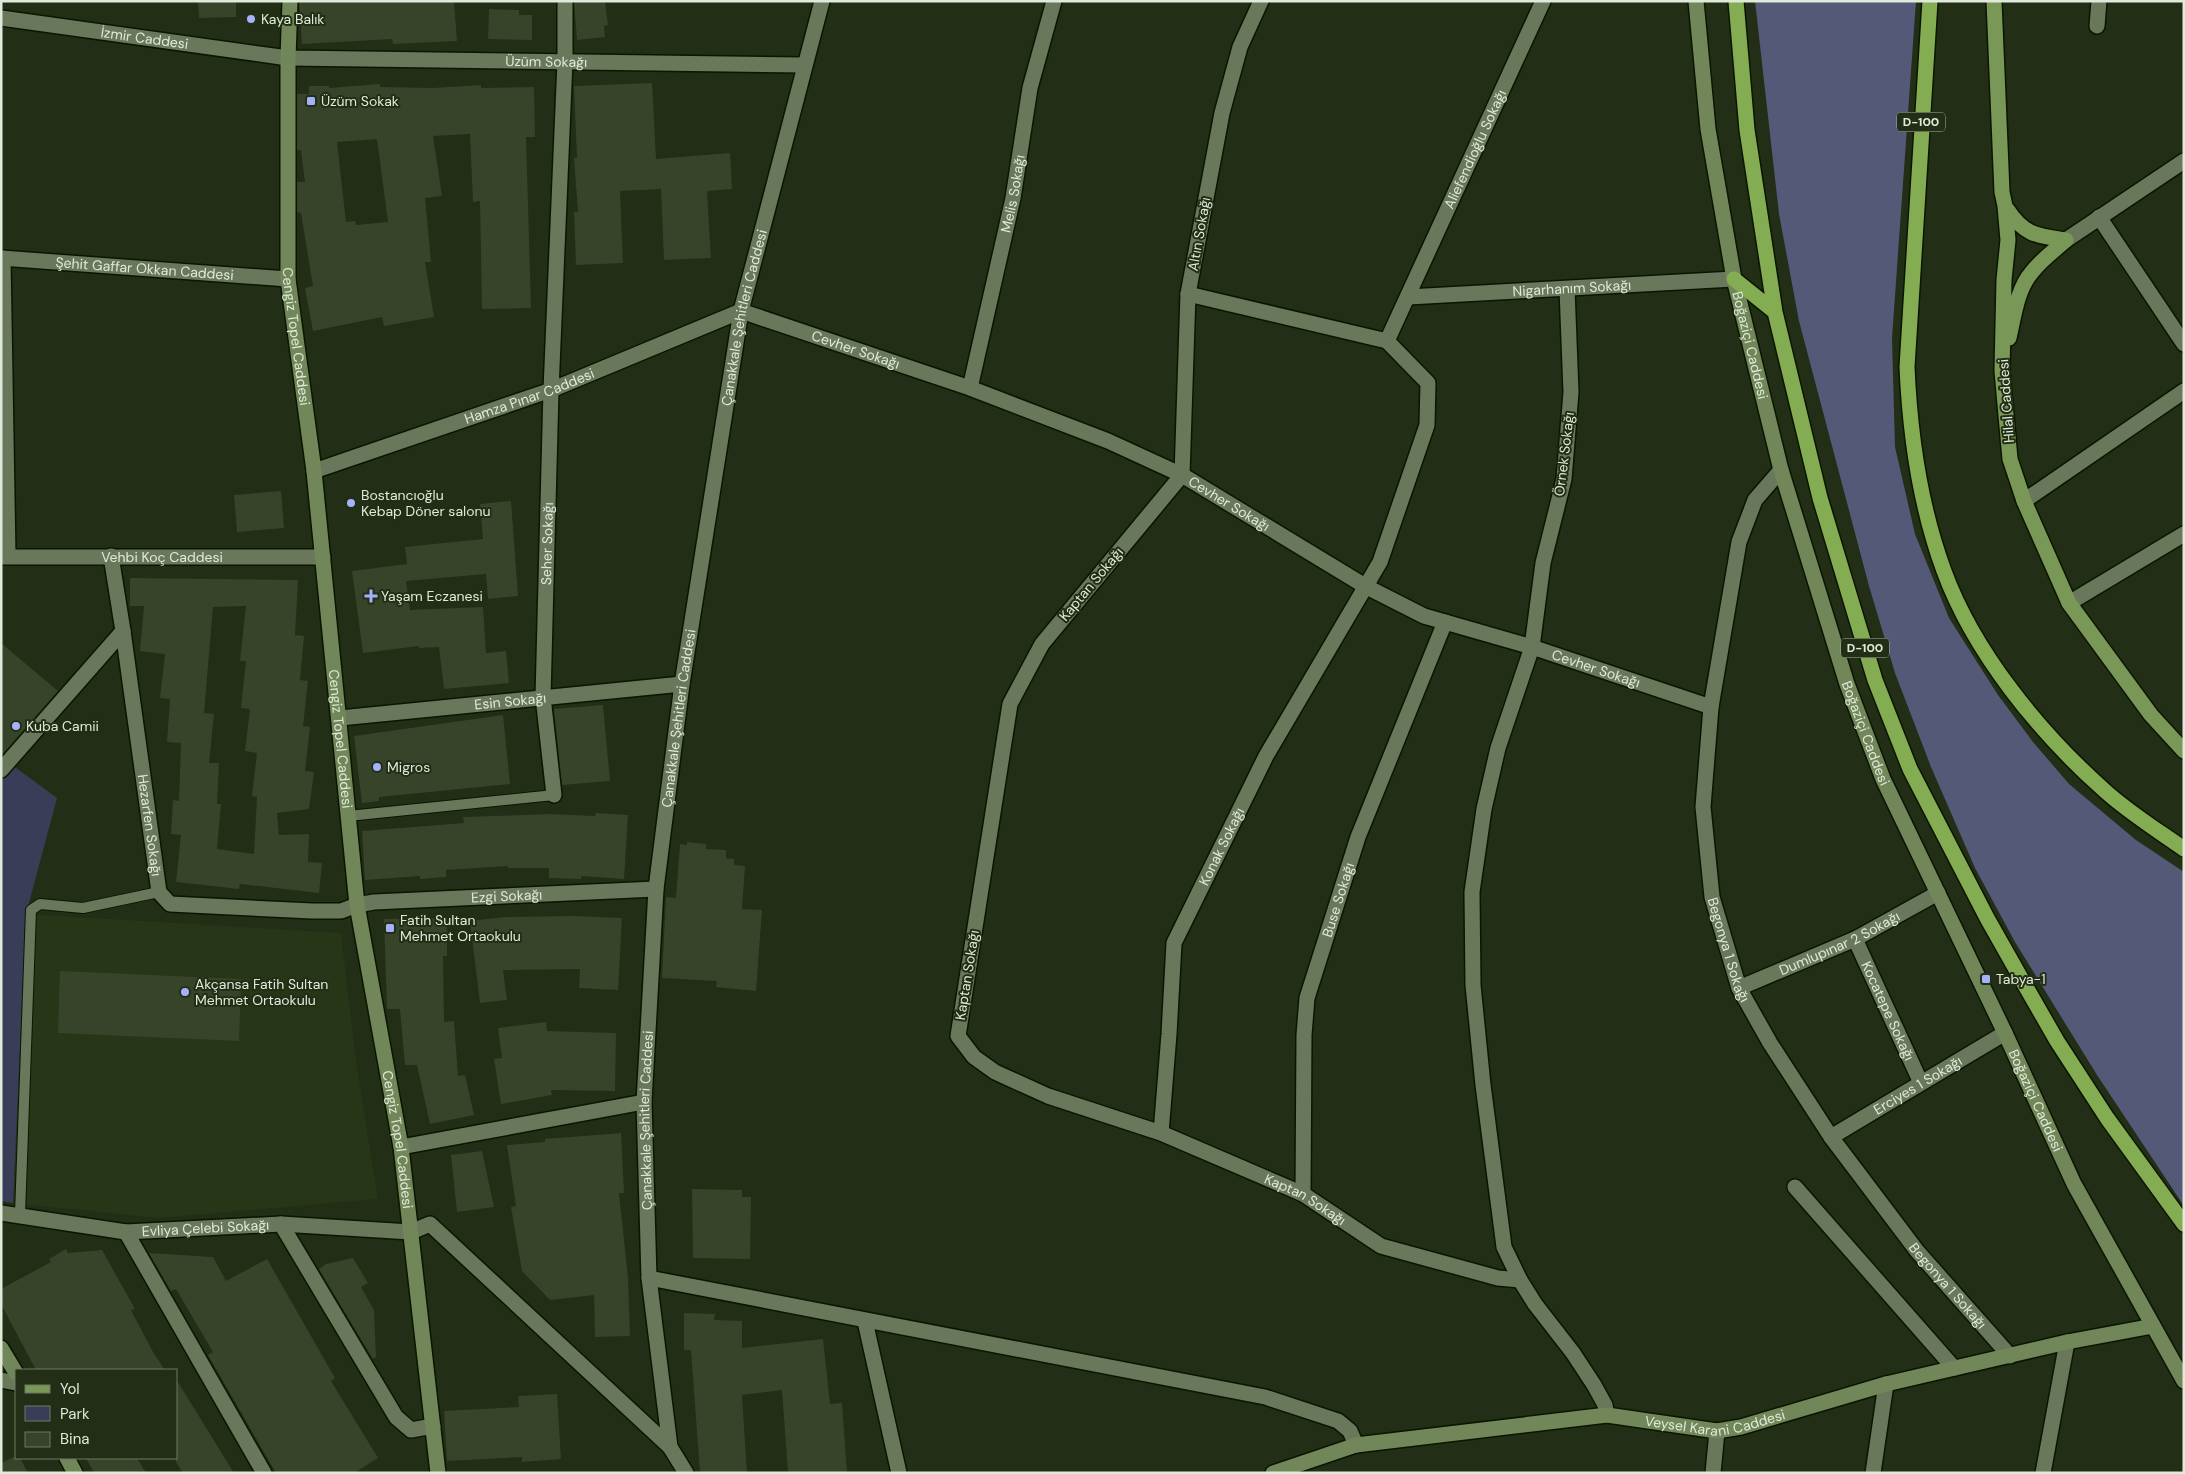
<svg xmlns="http://www.w3.org/2000/svg" width="2185" height="1474" font-family="'DM Sans',sans-serif">
<style>
.built{fill:#273616}
.green{fill:#3a3d57}
.forest{fill:#545977}
.building{fill:#374429;fill-rule:evenodd}
.lines{fill:none;stroke-linecap:round;stroke-linejoin:round}
.lane-casing{stroke:#0b1601;stroke-width:12}
.street-casing{stroke:#0b1601;stroke-width:18}
.secondary-casing{stroke:#0b1601;stroke-width:18}
.primary-casing{stroke:#0b1601;stroke-width:18}
.highway-casing{stroke:#0b1601;stroke-width:18}
.lane{stroke:#69775b;stroke-width:10}
.street{stroke:#69775b;stroke-width:15}
.secondary{stroke:#718759;stroke-width:15}
.primary{stroke:#799756;stroke-width:15}
.highway{stroke:#84ad53;stroke-width:15}
.poi-dot{fill:#a6b1fc;stroke:#222e15;stroke-width:2}
.labels{text-anchor:middle;stroke-width:4;stroke-linejoin:round;paint-order:stroke}
.shield{fill:#222e15;stroke:#a8b29f;stroke-width:1}
.shield-label{font-size:12px;font-weight:bold;fill:#e1eada}
.poi-label{font-size:14px;fill:#e1eada;stroke:#222e15;text-anchor:start}
.street-label{font-size:14px;fill:#e1eada;stroke:#222e15}
</style>
<rect width="100%" height="100%" fill="#222e15"/>
<path class="built" d="M26 914 341 933 356 1061 378 1199 159 1218 13 1203Z"/>
<path class="green" d="M12 765 57 798 26 914 13 1203 1 1201V777Z"/>
<path class="forest" d="M1755 1H1916L1892 338 1895 447 1915 534 1949 618 1998 695 2033 742 2069 784 2136 840 2184 872V1206L2097 1075 2015 942 1975 868 1931 767 1895 673 1869 586 1799 321 1779 214Z"/>
<path class="building" d="M198 1H236V17L199 18Z
M299 1H454L457 41 393 44 392 39 302 44Z
M574 1H605L608 25 604 26 605 37 577 40Z
M489 9 519 10V15H532V40L488 39Z
M652 83 656 159 730 153 732 189 707 191 711 258 664 260 661 189 620 191 623 263 576 265 574 212H578L574 158H577L574 86Z
M380 84V87L433 88 481 85V88L534 87 535 137H526L531 308 482 309 480 201 473 202 470 134 433 136 442 196 425 198 431 262H425L434 317 384 326 382 317 313 331 305 288 313 286 301 213 297 212V182H305L301 150H297V94H309V86H329V88ZM377 139 388 222 356 225 355 221 346 222 337 142Z
M281 491 284 528 237 532 234 495Z
M511 501 518 596 488 599 486 574 406 581 410 610 483 607 486 653 506 651 509 683 444 689 439 647 419 648V646L363 653 352 571 407 564 405 547 483 539 480 504Z
M130 578 298 580 295 635 304 636 300 680 308 681 303 726 310 727 305 771 314 772 309 809 277 813 279 835 309 834 308 862 322 863 319 893 240 884 239 889 176 882 181 835 171 834 173 800 179 801 181 743 167 742 170 699 160 698 165 654 140 651 144 606H130ZM246 606 240 661H246L241 708 250 709 245 751 257 753 252 796 257 797 254 854 217 849 221 804H217L219 763H209L214 714 204 713 213 607Z
M1 643 58 691 1 756Z
M603 705 610 781 562 785 554 709Z
M503 715 510 784 379 797V801L362 803 354 736Z
M596 813 628 815 624 879 581 876V879L549 878V868H508V866L446 870V877L420 879V876L365 880 362 831 464 823 463 817 551 814 595 816Z
M687 842 706 844V849L726 850V858L734 859V865L745 866 742 909 762 910 756 991 716 987 717 981 662 978 666 897 676 898 680 844 687 845Z
M573 916 622 918 618 990 579 988 580 969 503 970 507 1000 480 1003 470 921 506 917Z
M447 918V956H443L444 1022 454 1021 458 1076 465 1075 474 1115 430 1124 417 1065H405L400 1009H387L384 919Z
M60 971 241 979 239 1041 58 1033Z
M546 1022 547 1031 616 1033 615 1091 551 1090 552 1095 501 1104 494 1059 502 1058 498 1028Z
M621 1133 624 1193H619L628 1278 630 1336 595 1337 594 1295 550 1300 522 1271 511 1207 516 1206 507 1145 545 1142V1139Z
M482 1151 494 1207 457 1212 451 1155Z
M692 1189 742 1190V1197H751L750 1259 693 1258Z
M66 1249 68 1253 102 1250 135 1309 131 1310 153 1352 165 1370H36L1 1304V1289L51 1262 49 1259Z
M149 1253 213 1257 226 1281 267 1259 335 1378 331 1381 378 1458 354 1473H276L208 1355 213 1352 176 1289 171 1291Z
M353 1258 368 1283 361 1287 374 1310 376 1357 373 1359 319 1269 326 1264Z
M684 1313 715 1314 714 1320 742 1321V1348L823 1339 830 1404 842 1403 847 1473H788L782 1390 742 1395 747 1473H700L691 1350H684Z
M176 1379 234 1473H183L176 1462Z
M557 1394 561 1459 522 1462V1457L447 1461 444 1411 519 1407 518 1396Z
M16 1456V1458H20L28 1473H1V1463Z
M86 1458H137L146 1473H94Z"/>
<g class="lines">
<defs>
<path id="lane" d="M348 816 554 795
M20 1214 31 910 40 904 83 908 159 892"/>
<g id="street">
<path id="s1" d="M1261 1 1240 47 1222 113 1188 294 1182 475 1042 644 1010 704 958 1036 974 1057 995 1072 1048 1096 1161 1133 1303 1194 1381 1246 1498 1278 1520 1280"/>
<path id="s2" d="M1 18 288 58 804 65"/>
<path d="M2097 26 2099 1"/>
<path d="M2099 217 2184 344"/>
<path d="M2066 240 2184 161"/>
<path id="s3" d="M1 258 288 279"/>
<path d="M3 258 8 556"/>
<path d="M1567 289 1571 392 1564 479 1543 563 1532 647 1498 748 1484 809 1472 892 1473 985 1483 1085 1504 1247 1520 1280 1535 1304 1573 1353 1594 1385 1605 1405 1607 1415"/>
<path d="M1188 294 1387 341"/>
<path id="s4" d="M1408 297 1734 279"/>
<path id="s5" d="M741 311 970 388 1108 441 1182 475 1365 586 1424 616 1532 647 1711 707"/>
<path id="s6" d="M1387 341 1543 1"/>
<path id="s7" d="M970 388 1013 198 1030 88 1054 1"/>
<path id="s8" d="M1781 470 1755 500 1739 542 1711 707 1703 807 1712 897 1739 988 1770 1043 1831 1137 1917 1251 2010 1356"/>
<path id="s9" d="M314 471 551 390 741 311"/>
<path d="M2024 501 2184 391"/>
<path id="s10" d="M111 556 123 631 159 892 170 904 312 911H341L357 905 374 902 656 889"/>
<path id="s11" d="M1 557H323"/>
<path d="M2069 603 2184 534"/>
<path id="s12" d="M340 718 682 684"/>
<path d="M1 770 123 631"/>
<path id="s13" d="M554 795 543 697 551 390 565 61V1"/>
<path id="s14" d="M1855 939 1921 1083"/>
<path id="s15" d="M1739 988 1855 939 1938 893"/>
<path id="s16" d="M1161 1133 1169 1034 1174 943 1266 756 1380 562 1427 425 1428 383 1387 341"/>
<path id="s17" d="M1831 1137 2005 1033"/>
<path d="M401 1147 644 1102"/>
<path d="M1795 1187 1954 1368"/>
<path id="s18" d="M1303 1194 1304 1035 1307 998 1358 837 1445 622"/>
<path id="s19" d="M1 1213 126 1232 281 1224 411 1232 430 1224 670 1447 686 1473"/>
<path d="M281 1224 396 1417 411 1430 433 1426"/>
<path d="M126 1232 264 1473"/>
<path d="M649 1278 1265 1397 1338 1421 1350 1431 1356 1445"/>
<path d="M865 1321 899 1473"/>
<path d="M1 1380 16 1383"/>
<path id="s20" d="M670 1447 649 1278 644 1102 656 889 682 684 741 311 822 1"/>
<path d="M1713 1473 1717 1431"/>
<path d="M1873 1473 1886 1384"/>
<path d="M2043 1473 2067 1342"/>
</g>
<g id="secondary">
<path id="s21" d="M290 1 288 58V279L314 471 357 905 401 1147 438 1473"/>
<path id="s22" d="M1696 1 1708 129 1734 279 1781 470 1847 684 1883 779 2005 1033 2074 1184 2184 1381"/>
<path d="M1 1348 16 1373"/>
<path d="M67 1458 75 1473"/>
<path id="s23" d="M1273 1473 1356 1445 1607 1415 1717 1431 1741 1427 1886 1384 2067 1342 2153 1326"/>
</g>
<path id="primary" d="M1994 1 2002 192 2005 206 2008 240 2004 280 2002 371 2010 459 2024 501 2069 603 2151 715 2184 751
M2007 209C2024 235 2037 236 2066 240
M2009 338C2014 317 2017 289 2032 272 2041 260 2055 250 2066 240"/>
<path id="highway" d="M1736 1 1747 130 1775 312 1820 498 1875 680 1910 769 1987 918 2022 980 2057 1041 2107 1118 2184 1224
M1930 1 1907 367C1910 436 1920 506 1944 571 1974 653 2040 733 2104 790 2128 812 2157 830 2184 849
M1734 279 1775 312"/>
</defs>
<use href="#lane" class="lane-casing"/>
<use href="#street" class="street-casing"/>
<use href="#secondary" class="secondary-casing"/>
<use href="#primary" class="primary-casing"/>
<use href="#highway" class="highway-casing"/>
<use href="#lane" class="lane"/>
<use href="#street" class="street"/>
<use href="#secondary" class="secondary"/>
<use href="#primary" class="primary"/>
<use href="#highway" class="highway"/>
</g>
<g class="poi-dot">
<circle cx="251" cy="19" r="5"/>
<rect x="306" y="96" width="10" height="10" rx="2.5"/>
<circle cx="351" cy="503" r="5"/>
<path d="M368.5 588.5h5v5h5v5h-5v5h-5v-5h-5v-5h5z"/>
<circle cx="16" cy="726" r="5"/>
<circle cx="377" cy="767" r="5"/>
<rect x="385" y="923" width="10" height="10" rx="2.5"/>
<rect x="1981" y="974" width="10" height="10" rx="2.5"/>
<circle cx="185" cy="992" r="5"/>
</g>
<g class="labels">
<g class="shield">
<rect x="1897" y="112.5" width="48" height="19" rx="4"/>
<rect x="1841" y="638.5" width="48" height="19" rx="4"/>
</g>
<g class="shield-label">
<text x="1921" y="126">D-100</text>
<text x="1865" y="652">D-100</text>
</g>
<g class="poi-label">
<text x="261" y="24">Kaya Balık</text>
<text x="321" y="106">Üzüm Sokak</text>
<text x="361" y="500">Bostancıoğlu<tspan x="361" dy="16">Kebap Döner salonu</tspan></text>
<text x="381" y="601">Yaşam Eczanesi</text>
<text x="26" y="731">Kuba Camii</text>
<text x="387" y="772">Migros</text>
<text x="400" y="925">Fatih Sultan<tspan x="400" dy="16">Mehmet Ortaokulu</tspan></text>
<text x="1996" y="984">Tabya-1</text>
<text x="195" y="989">Akçansa Fatih Sultan<tspan x="195" dy="16">Mehmet Ortaokulu</tspan></text>
</g>
<g class="street-label">
<text dy="5" stroke="none"><textPath href="#s2" startOffset="145">İzmir Caddesi</textPath></text>
<text dy="5" stroke="none"><textPath href="#s2" startOffset="548">Üzüm Sokağı</textPath></text>
<text dy="5" stroke="none"><textPath href="#s6" startOffset="211">Aliefendioğlu Sokağı</textPath></text>
<text dy="5" stroke="none"><textPath href="#s7" startOffset="199">Melis Sokağı</textPath></text>
<text transform="translate(1199 234) rotate(-80)" y="5">Altın Sokağı</text>
<text dy="5" stroke="none"><textPath href="#s3" startOffset="144">Şehit Gaffar Okkan Caddesi</textPath></text>
<text dy="5" stroke="none"><textPath href="#s4" startOffset="164">Nigarhanım Sokağı</textPath></text>
<text dy="5" stroke="none"><textPath href="#s20" startOffset="1138">Çanakkale Şehitleri Caddesi</textPath></text>
<text dy="5" stroke="none"><textPath href="#s21" startOffset="336">Cengiz Topel Caddesi</textPath></text>
<text dy="5" stroke="none"><textPath href="#s22" startOffset="349">Boğaziçi Caddesi</textPath></text>
<text dy="5" stroke="none"><textPath href="#s5" startOffset="121">Cevher Sokağı</textPath></text>
<text dy="5" stroke="none"><textPath href="#s9" startOffset="228">Hamza Pınar Caddesi</textPath></text>
<text transform="translate(2006 401) rotate(-94)" y="5">Hilal Caddesi</text>
<text transform="translate(1564 454) rotate(-83)" y="5">Örnek Sokağı</text>
<text dy="5" stroke="none"><textPath href="#s5" startOffset="526">Cevher Sokağı</textPath></text>
<text dy="5" stroke="none"><textPath href="#s13" startOffset="252">Seher Sokağı</textPath></text>
<text dy="5" stroke="none"><textPath href="#s11" startOffset="161">Vehbi Koç Caddesi</textPath></text>
<text transform="translate(1091 584) rotate(-50)" y="5">Kaptan Sokağı</text>
<text dy="5" stroke="none"><textPath href="#s5" startOffset="931">Cevher Sokağı</textPath></text>
<text dy="5" stroke="none"><textPath href="#s12" startOffset="171">Esin Sokağı</textPath></text>
<text dy="5" stroke="none"><textPath href="#s20" startOffset="732">Çanakkale Şehitleri Caddesi</textPath></text>
<text dy="5" stroke="none"><textPath href="#s22" startOffset="754">Boğaziçi Caddesi</textPath></text>
<text dy="5" stroke="none"><textPath href="#s21" startOffset="741">Cengiz Topel Caddesi</textPath></text>
<text dy="5" stroke="none"><textPath href="#s10" startOffset="272">Hezarfen Sokağı</textPath></text>
<text dy="5" stroke="none"><textPath href="#s16" startOffset="298">Konak Sokağı</textPath></text>
<text dy="5" stroke="none"><textPath href="#s10" startOffset="694">Ezgi Sokağı</textPath></text>
<text dy="5" stroke="none"><textPath href="#s18" startOffset="299">Buse Sokağı</textPath></text>
<text dy="5" stroke="none"><textPath href="#s15" startOffset="110">Dumlupınar 2 Sokağı</textPath></text>
<text dy="5" stroke="none"><textPath href="#s8" startOffset="498">Begonya 1 Sokağı</textPath></text>
<text transform="translate(967 975) rotate(-81)" y="5">Kaptan Sokağı</text>
<text dy="5" stroke="none"><textPath href="#s14" startOffset="79">Kocatepe Sokağı</textPath></text>
<text dy="5" stroke="none"><textPath href="#s17" startOffset="101">Erciyes 1 Sokağı</textPath></text>
<text dy="5" stroke="none"><textPath href="#s22" startOffset="1159">Boğaziçi Caddesi</textPath></text>
<text dy="5" stroke="none"><textPath href="#s20" startOffset="328">Çanakkale Şehitleri Caddesi</textPath></text>
<text dy="5" stroke="none"><textPath href="#s21" startOffset="1146">Cengiz Topel Caddesi</textPath></text>
<text dy="5" stroke="none"><textPath href="#s1" startOffset="1496">Kaptan Sokağı</textPath></text>
<text dy="5" stroke="none"><textPath href="#s19" startOffset="206">Evliya Çelebi Sokağı</textPath></text>
<text dy="5" stroke="none"><textPath href="#s8" startOffset="902">Begonya 1 Sokağı</textPath></text>
<text dy="5" stroke="none"><textPath href="#s23" startOffset="450">Veysel Karani Caddesi</textPath></text>
</g>
</g>
<rect width="2185" height="1474" fill="none" stroke="#e1eada" stroke-width="5"/>
<rect x="15" y="1369" width="162" height="90" fill="#222e15" stroke="#6e7964"/>
<rect x="25" y="1385" width="25" height="8" fill="#799756" stroke="#6e7964"/>
<text x="60" y="1394" font-size="15" fill="#e1eada">Yol</text>
<rect x="25" y="1406" width="25" height="15" fill="#3a3d57" stroke="#6e7964"/>
<text x="60" y="1419" font-size="15" fill="#e1eada">Park</text>
<rect x="25" y="1432" width="25" height="15" fill="#374429" stroke="#6e7964"/>
<text x="60" y="1444" font-size="15" fill="#e1eada">Bina</text>
</svg>
